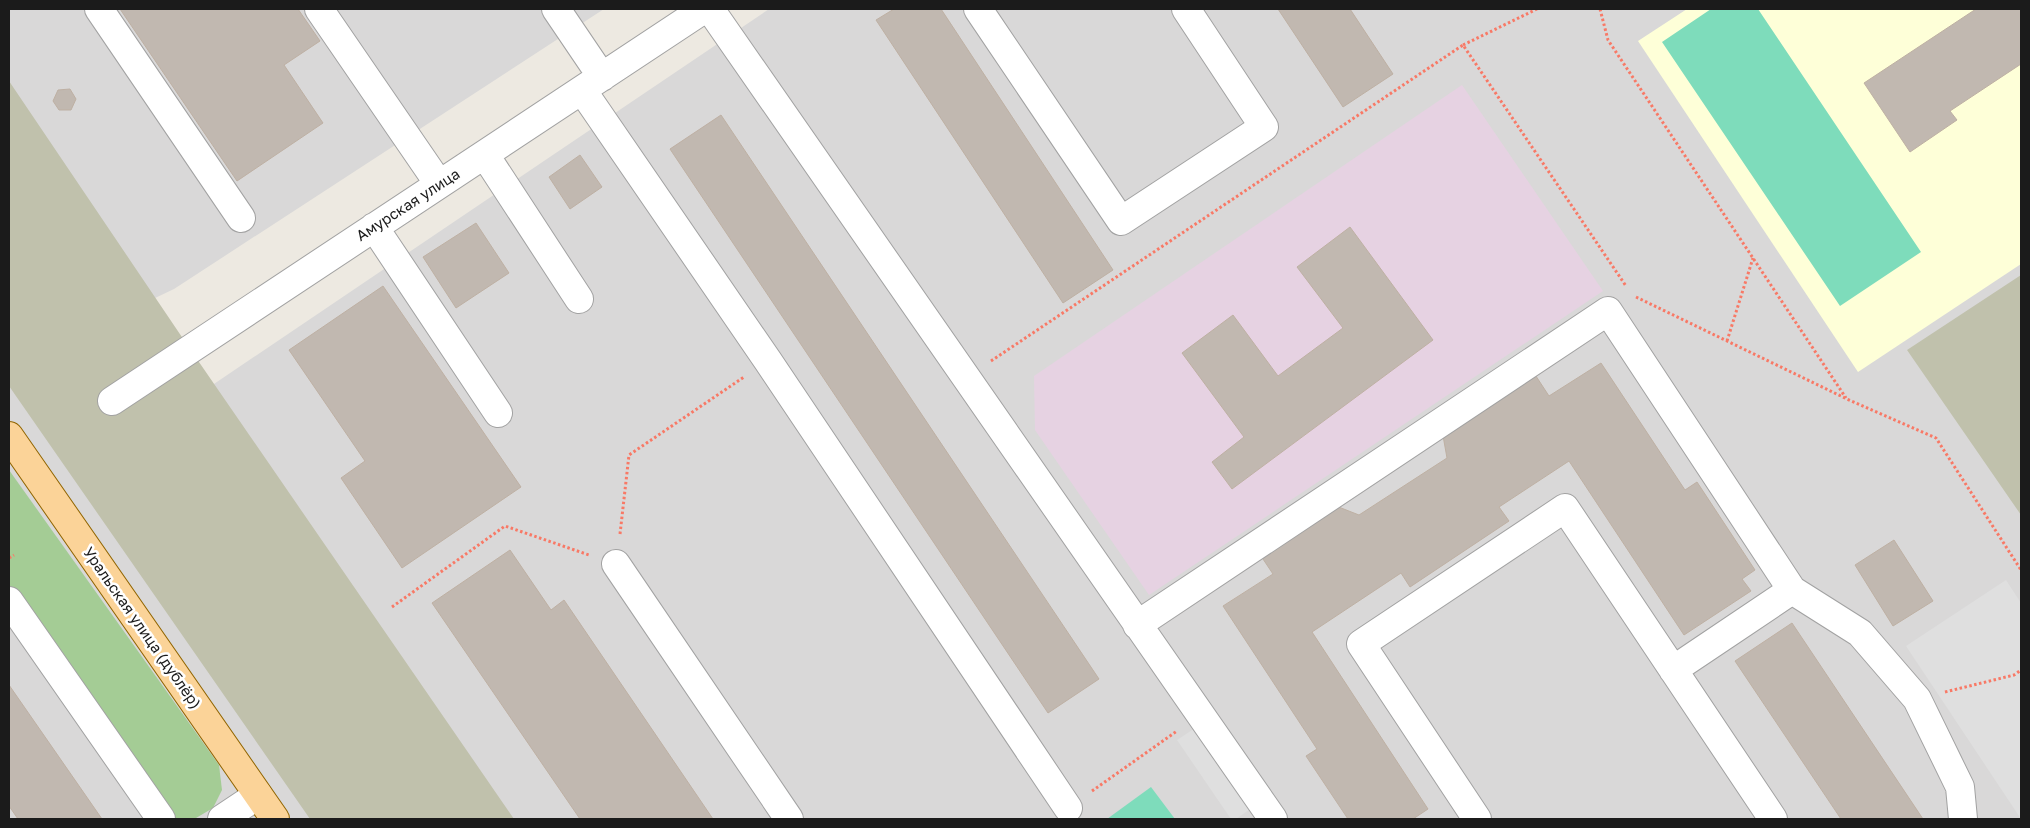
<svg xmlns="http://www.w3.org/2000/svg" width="2030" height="828" font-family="'Golos Text',sans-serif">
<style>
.residential{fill:#d9d8d8}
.industrial{fill:#e6d2e2}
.education{fill:#feffd8}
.construction{fill:#c0c1ac}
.forest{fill:#a4cc95}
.pitch{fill:#7edcbb}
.parking{fill:#dfdfdf}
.building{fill:#c1b8b0;stroke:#beb0a3}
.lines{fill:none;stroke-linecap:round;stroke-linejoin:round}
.minor-casing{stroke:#a2a2a2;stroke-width:30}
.major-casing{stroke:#916501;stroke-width:30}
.path{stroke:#f87966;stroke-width:3;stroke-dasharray:2.5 2.5;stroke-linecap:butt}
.minor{stroke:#fff;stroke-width:28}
.major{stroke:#fbd398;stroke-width:28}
.labels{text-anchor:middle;stroke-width:5;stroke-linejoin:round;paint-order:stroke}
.street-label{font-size:15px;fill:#1b1b1b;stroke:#fff}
</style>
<rect width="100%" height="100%" fill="#ede9e1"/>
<path class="residential" d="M9 9H604L174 289 153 299 9 107Z
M769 9H2021V819H443L208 388Z
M9 325 352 819H9Z"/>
<path class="industrial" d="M1462 85 1603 291 1149 595 1035 430 1034 376Z"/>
<path class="education" d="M1687 9H2021V264L1858 372 1638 41Z"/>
<path class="construction" d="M9 81 190 349 514 819H310L9 386Z
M2021 275V515L1907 350Z"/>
<path class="forest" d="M9 470 219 765 222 790 213 808 196 818 167 819 9 589Z"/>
<path class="pitch" d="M1711 9H1758L1921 252 1840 306 1662 42Z
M1151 787 1175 819H1107Z"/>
<path class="parking" d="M2006 580 2021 603V819L1906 646Z
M1198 726 1253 807 1236 819H1231L1177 740Z"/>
<path class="building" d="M120 9H298L320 41 284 65 323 123 237 181Z
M894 9H941L1113 270 1063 303 876 20Z
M1278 9H1350L1393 74 1343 107Z
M1976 9H2021V64L1950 111 1957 120 1910 152 1864 83Z
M70 89 76 99 71 110H59L53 101 58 90Z
M721 115 1099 679 1048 713 670 149Z
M580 155 602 187 570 209 549 177Z
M476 223 509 273 456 308 423 257Z
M1350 227 1433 340 1232 489 1212 462 1244 437 1182 353 1233 315 1278 376 1343 328 1297 267Z
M383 286 521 487 402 568 341 478 365 461 289 350Z
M1601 363 1685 490 1697 482 1755 570 1742 579 1751 591 1684 635 1569 461 1499 507 1509 521 1410 587 1401 573 1312 632 1428 809 1413 819H1348L1306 756 1317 749 1223 606 1273 574 1257 550 1331 504 1359 515 1447 458 1442 430 1532 370 1549 396Z
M1894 540 1933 601 1893 626 1855 565Z
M510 550 551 610 564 600 713 819H580L432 603Z
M1792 623 1923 819H1841L1735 661Z
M9 685 102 819H18L9 806Z"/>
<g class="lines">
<defs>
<path id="minor" d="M99 9 241 218
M319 9 439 184
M556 9 602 77
M710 9 1273 819
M978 9 1121 221 1264 127 1186 9
M582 90 768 361 1068 808
M485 155 579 299
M374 227 498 413
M112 401 704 9
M616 564 789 819
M9 601 161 819
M1137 625 1608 311 1792 590 1860 633 1917 699 1960 787 1963 819
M1673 670 1792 590
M222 819 258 795
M1477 819 1361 644 1565 508 1773 819"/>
<path id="major" d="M9 436 275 819"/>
</defs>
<use href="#minor" class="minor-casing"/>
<use href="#major" class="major-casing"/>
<path class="path" d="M1600 9 1608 40 1846 398
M1463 45 1537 9
M1636 297 1847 399 1936 438 2021 570
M1727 341 1753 258
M991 361 1463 45 1626 286
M620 534 629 455 744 377
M9 558 14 555
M392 607 505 526 589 555
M1945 692 2014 675 2021 670
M1092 791 1177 731"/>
<use href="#minor" class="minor"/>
<use href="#major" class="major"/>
</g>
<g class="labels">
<g class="street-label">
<text transform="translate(408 205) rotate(-33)" y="5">Амурская улица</text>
<text transform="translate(142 628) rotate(55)" y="5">Уральская улица (дублёр)</text>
</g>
</g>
<rect width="2030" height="828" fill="none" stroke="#1b1b1b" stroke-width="20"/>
</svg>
